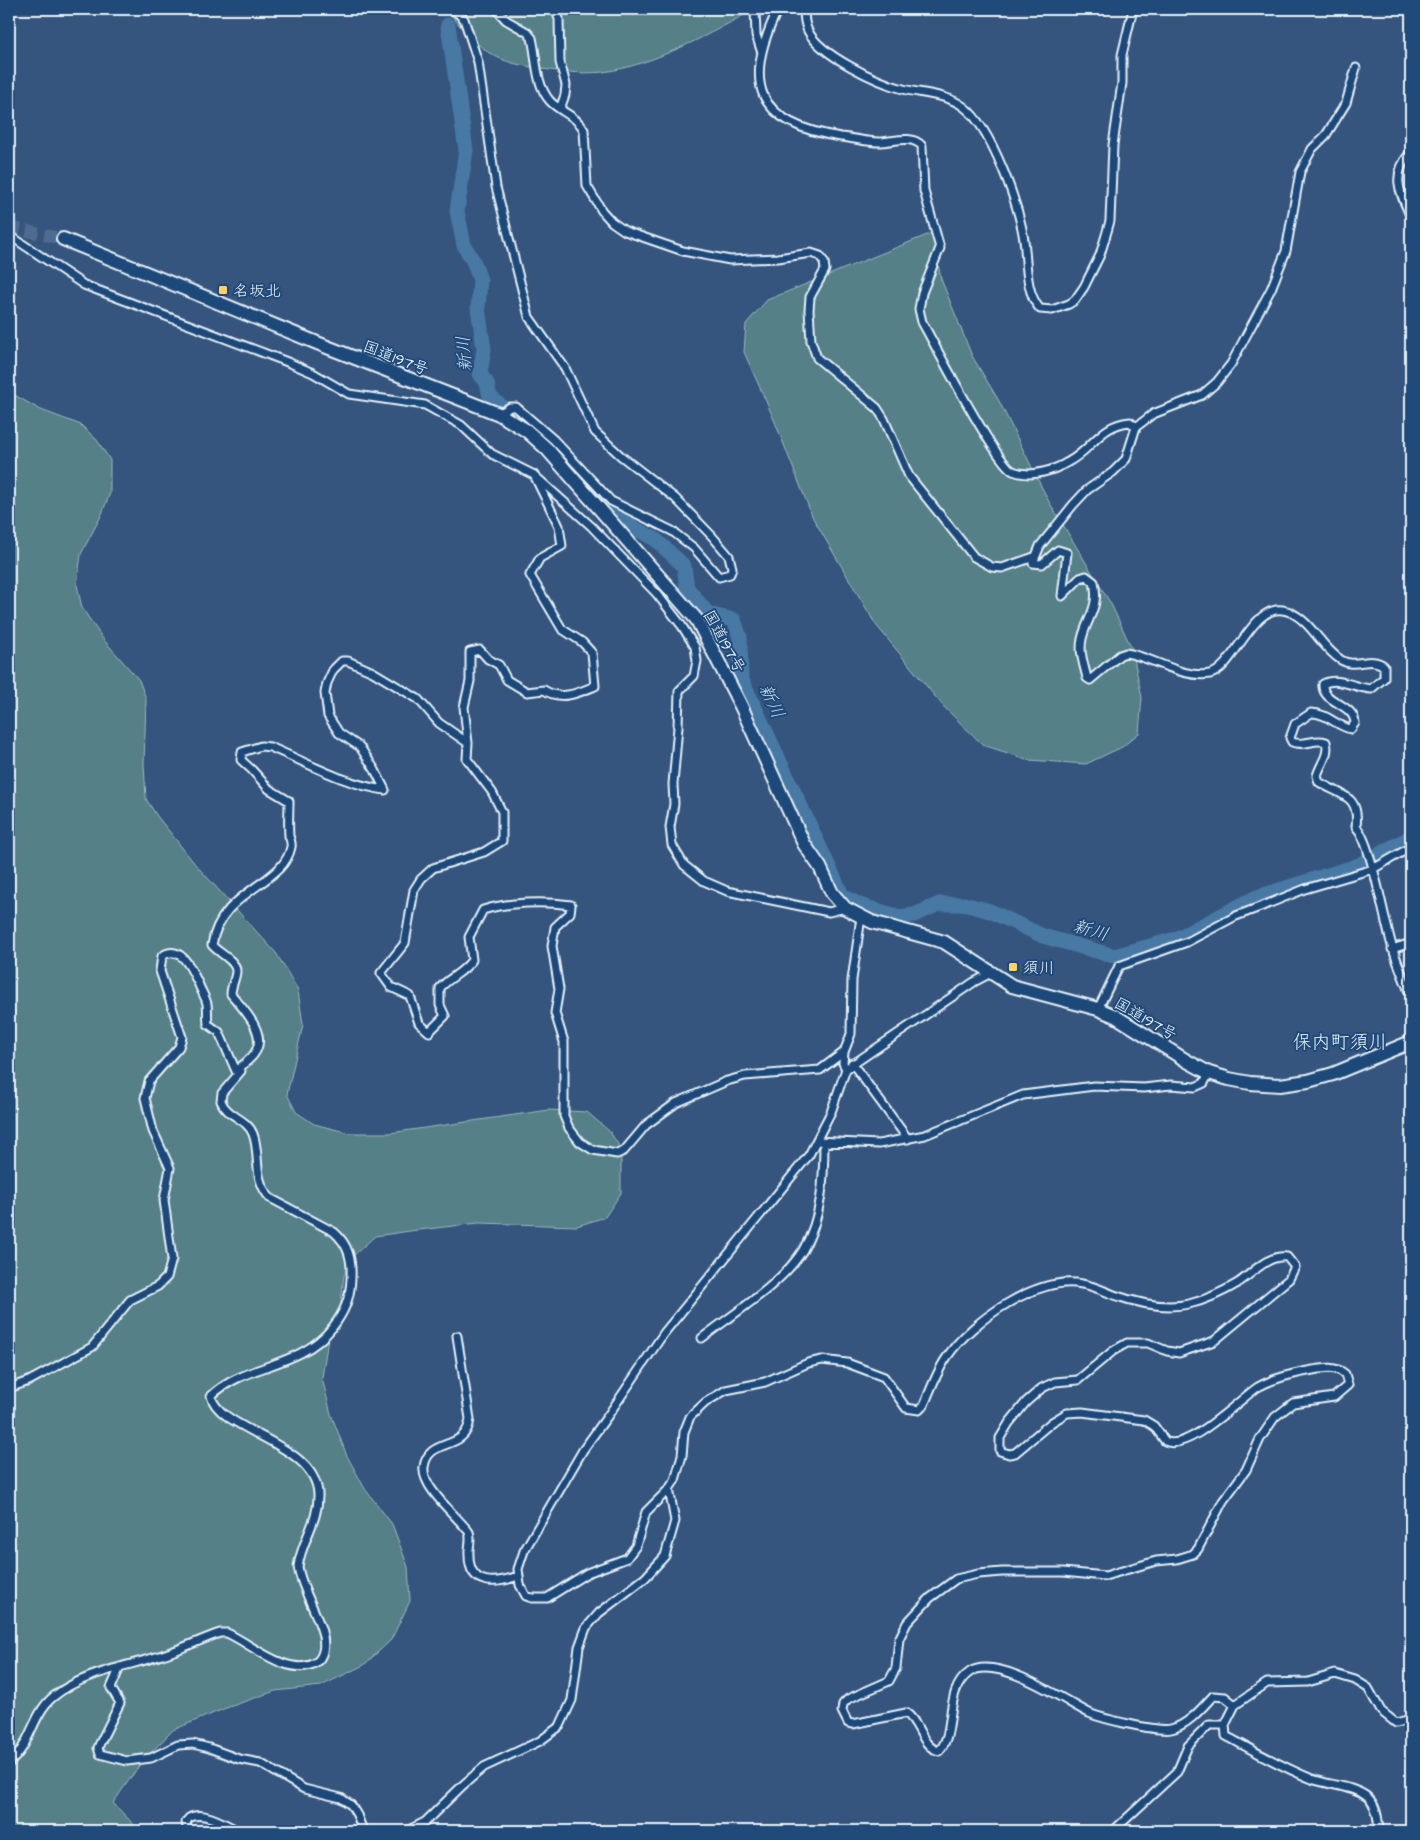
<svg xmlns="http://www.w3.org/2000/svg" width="1420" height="1840" font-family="'Architects Daughter','Klee One',sans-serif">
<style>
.green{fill:#548088;stroke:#9eb8c0}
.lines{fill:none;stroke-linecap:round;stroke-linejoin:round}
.river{stroke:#4779a4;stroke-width:15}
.highway-tunnel{stroke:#506c90;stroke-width:12;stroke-dasharray:12 6;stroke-linecap:butt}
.street-casing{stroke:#e8f1f8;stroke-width:11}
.highway-casing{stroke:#e8f1f8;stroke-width:16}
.street{stroke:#1f4a7a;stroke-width:7}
.highway{stroke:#1f4a7a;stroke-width:12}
.poi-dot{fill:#ffd166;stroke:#1f4a7a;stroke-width:2}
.labels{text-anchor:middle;stroke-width:4;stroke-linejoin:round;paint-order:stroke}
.poi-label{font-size:16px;fill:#e8f1f8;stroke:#1f4a7a;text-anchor:start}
.street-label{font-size:16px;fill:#e8f1f8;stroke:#1f4a7a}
.water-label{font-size:18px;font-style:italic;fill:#d0dfeb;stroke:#1f4a7a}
.quarter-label{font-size:19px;fill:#e8f1f8;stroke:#1f4a7a}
</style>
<rect width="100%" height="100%" fill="#35557e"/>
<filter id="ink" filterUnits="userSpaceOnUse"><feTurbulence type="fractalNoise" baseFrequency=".02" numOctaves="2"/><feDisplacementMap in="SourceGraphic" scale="10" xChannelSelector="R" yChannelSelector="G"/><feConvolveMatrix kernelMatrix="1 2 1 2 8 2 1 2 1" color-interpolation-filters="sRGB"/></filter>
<g filter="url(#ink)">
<path class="green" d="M446 9H754C713 33 651 66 603 72 583 74 563 72 543 69 524 66 504 63 488 52 472 41 458 24 446 9Z
M932 233 941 279 972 356 999 401 1048 500 1111 604 1132 649 1142 698 1139 733 1122 747 1086 764 1029 760 983 745 943 706 876 625 813 518 773 417 744 352 746 324 767 300Z
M9 392 41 410 81 425 97 440 110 460V493L101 516 81 554 77 585 82 608 103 639 139 680 146 699 144 764 146 799 157 816 195 864 276 953 298 990 303 1025 287 1094 296 1112 314 1124 349 1133H390L549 1110 587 1112 610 1132 621 1149V1193L605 1217 577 1226 479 1223 410 1231 375 1236 354 1255 344 1275 340 1312 328 1339 322 1378 331 1414 347 1456 365 1489 392 1524 408 1567 410 1601 391 1640 364 1665 321 1686 275 1691 226 1708 173 1730 141 1763 113 1803 140 1831H9Z"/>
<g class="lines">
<path class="river" d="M448 25 466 150 457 211 464 245 474 263 480 280 478 308 484 349 480 374 487 383 490 397 549 444 627 524 655 539 684 566 687 588 708 614 734 620 740 637 741 678 842 895 859 905 900 917 914 915 939 904H964L990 911 1043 936 1114 956 1176 939 1257 897 1357 866 1411 837"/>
<path class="highway-tunnel" d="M9 227 63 239"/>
<defs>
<path id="street" d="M453 9 464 19 478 62 496 187 529 317 565 368 595 432 621 456 675 498 712 536 729 556 732 568 730 574 719 577 694 548 672 531 611 501 554 440 516 407H510L499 414
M496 9 506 20 527 32 532 38C537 58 535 84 550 101 560 112 577 116 584 130L587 186 602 211 612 222 625 231 683 251 730 260 778 258 811 253 820 256 824 262 825 270 810 297 809 310 811 341 817 358 877 408 884 419 909 476 974 557 992 567 1002 568 1034 557
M552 9 556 11 559 19 560 62 566 85 565 95 560 109
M755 9 756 35 761 50
M778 9C742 83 755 124 841 137 853 138 866 142 879 142 893 142 911 134 922 146L924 191 940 248 922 293 919 309 922 322C935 345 996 463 1013 471 1030 478 1053 471 1068 462 1093 449 1099 425 1130 422L1136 427
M804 9C804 15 805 25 808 31 820 55 877 82 903 89 923 94 947 94 964 107 992 128 1019 206 1024 240 1027 262 1025 292 1040 309L1052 310 1069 304 1075 300 1084 287 1100 255 1106 235 1110 221 1113 145 1122 83V55L1133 9
M1356 68 1346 103 1326 135 1312 149 1300 172 1286 251 1271 289 1231 364 1217 382 1202 395 1153 414 1136 427 1126 459 1113 472 1087 490 1073 505 1040 546 1033 563 1042 564 1058 550 1067 553 1062 596 1080 578 1086 576 1094 582C1100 608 1087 617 1082 639 1079 652 1084 665 1087 678L1090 680 1120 655 1126 653C1153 657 1182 679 1210 674 1236 669 1254 593 1292 613 1312 623 1322 648 1341 660 1356 669 1370 655 1384 666V678L1371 689C1355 688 1338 676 1323 684 1321 703 1354 703 1355 723L1351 729C1336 726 1327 713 1311 713L1295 724 1290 738 1292 742C1304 747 1314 738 1326 742 1330 755 1320 764 1317 776L1319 782C1341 796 1360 794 1356 827 1371 840 1385 926 1393 949 1398 965 1405 981 1411 997
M1411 152C1390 175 1400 193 1411 217
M9 235 84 285 290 363 313 373 349 394 425 405 461 425 492 454 534 475 591 526 657 594 682 626 695 647 697 661 694 676 679 691 678 727 673 784 674 804 670 827 672 845 684 865 704 881 727 891 829 912 845 908
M534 475 559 526 562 546 540 558 530 575 562 629 582 642 592 653 595 686C578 693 561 701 544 690L527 692 507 680 499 665 488 659 480 650 470 652V681L464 707 468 743 467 759 492 792 502 812V841L484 852 433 868 421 879 414 890 405 943 381 973 391 987 410 996 419 1023 429 1032 445 1016 440 1005V988C451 976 462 974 472 960L469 937 483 910C509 902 544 901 571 905L570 913 555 927 552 946 559 989 555 1013 564 1042V1116L569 1128 580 1142 593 1150 617 1154 624 1151 646 1125 676 1103 727 1081 745 1076 820 1070 844 1052
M1392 949 1411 943
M993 972 974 982 846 1069 831 1112 809 1155 664 1333 609 1414 583 1450 524 1551 518 1569 520 1585 526 1596 532 1598H547L587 1573 627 1558 636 1546 646 1512 669 1489 675 1480 682 1456 684 1432 690 1417 706 1402 726 1390 765 1382 808 1363 822 1360 847 1363 884 1377 906 1408 919 1410 924 1405C931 1389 937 1371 947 1357 971 1321 1038 1275 1082 1284 1094 1286 1104 1291 1114 1295 1137 1303 1166 1309 1189 1304 1206 1300 1223 1292 1238 1283 1254 1272 1267 1255 1287 1257L1295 1267 1289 1279 1214 1341 1179 1353 1167 1351 1148 1343H1127L1113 1351 1078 1380 1055 1382 1042 1388 1026 1402 1009 1423 1000 1438V1451L1009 1454 1015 1453 1052 1422 1067 1413 1082 1412 1144 1420 1154 1426 1165 1441C1187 1453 1241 1398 1258 1387 1274 1378 1295 1373 1313 1370 1325 1368 1335 1366 1345 1374L1348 1385 1334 1397 1293 1403 1275 1417 1260 1439 1246 1470 1223 1501 1198 1549 1193 1554 1177 1559 1156 1561 1105 1576 1063 1572H1002L978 1574 956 1579 930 1598 907 1623 899 1639 896 1668 889 1681 848 1699 843 1704 842 1711 848 1723 853 1724 906 1713C920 1722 921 1747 939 1751 957 1732 943 1690 970 1672 997 1654 1065 1701 1089 1713 1102 1719 1159 1732 1171 1729 1188 1725 1202 1708 1213 1696L1225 1697 1235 1705
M1098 1009 1119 966 1187 942 1236 916 1260 907 1305 889 1373 869 1411 847
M852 1063 908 1139
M846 1069 843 1063 844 1052 851 1034 852 980 861 917
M236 1071C242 1065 250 1060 254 1054 269 1034 243 1009 231 994 231 986 236 978 236 971 236 960 218 953 212 945 220 890 284 885 291 847 292 843 290 839 289 836 288 824 289 812 289 801L269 789 252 770 241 760 242 752 261 746 270 747C308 763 343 784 385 790L375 770 360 747 339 733 328 716 325 693 327 683 333 670 342 661H348L373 672 418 699 439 723 468 743
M817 1141 879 1144 925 1135 1023 1095 1094 1086 1144 1088 1171 1085 1195 1087 1204 1083 1209 1073
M457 1336 470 1419C466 1453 428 1436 424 1467 421 1487 457 1516 469 1532 472 1540 468 1547 469 1555 469 1587 496 1584 518 1576
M702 1338C734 1313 782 1284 803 1250 822 1218 824 1178 824 1142
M9 1388 29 1381 92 1347 130 1300 158 1286 167 1277 172 1259 164 1200 170 1168 153 1131 145 1098 149 1081 179 1047 182 1037 160 971 162 956C182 943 192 971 199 985 201 991 206 998 207 1004 208 1010 207 1017 208 1024L219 1032 236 1071H241L222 1093 221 1101C227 1117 247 1118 253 1134 261 1155 252 1178 270 1198L334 1232C349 1245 352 1260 351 1279 350 1299 344 1313 332 1328 299 1369 245 1363 211 1396 219 1431 316 1443 318 1494 319 1522 301 1541 298 1567 302 1590 316 1610 322 1632 325 1643 325 1657 315 1663 288 1678 250 1643 227 1633H220C199 1640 180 1650 159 1656 125 1667 82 1673 53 1697 32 1714 31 1746 9 1763
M120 1667 111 1688 120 1703 100 1743 98 1748 100 1754 127 1761 151 1758 178 1745 193 1744 209 1748 239 1759 260 1763 304 1789 341 1798 351 1805 357 1815 363 1831
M188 1831 186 1822 189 1818C203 1810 225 1824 238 1831
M407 1831 425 1822 463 1785 484 1767 540 1741 560 1726 572 1700 579 1647 586 1628 599 1613 645 1578 665 1556 675 1521 669 1489
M1113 1831 1177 1772 1188 1746 1209 1725H1225
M1379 1831C1378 1819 1377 1804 1366 1796 1352 1786 1329 1785 1312 1779 1282 1767 1254 1751 1226 1736L1225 1725 1235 1705 1267 1683 1308 1682 1335 1674 1355 1680 1368 1688 1381 1711 1396 1723 1411 1719"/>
<path id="highway" d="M63 239 327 347 499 414 527 431 547 449 697 620 741 706 804 844 820 867 832 893 845 908 872 922 944 942 1012 986 1098 1009 1115 1016 1187 1061 1209 1073 1229 1079 1250 1083 1280 1085 1308 1081 1333 1074 1411 1042"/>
</defs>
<use href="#street" class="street-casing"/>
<use href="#highway" class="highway-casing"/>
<use href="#street" class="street"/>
<use href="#highway" class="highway"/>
</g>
</g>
<g class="poi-dot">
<rect x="218" y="285" width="10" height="10" rx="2.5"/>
<rect x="1008" y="962" width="10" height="10" rx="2.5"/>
</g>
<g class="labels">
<g class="poi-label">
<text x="233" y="296">名坂北</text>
<text x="1023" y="973">須川</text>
</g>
<g class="street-label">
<text transform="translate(396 357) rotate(21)" y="6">国道197号</text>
<text transform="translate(725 641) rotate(61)" y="6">国道197号</text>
<text transform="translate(1146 1018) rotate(30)" y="6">国道197号</text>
</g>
<g class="water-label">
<text transform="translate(464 354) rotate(-94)" y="6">新川</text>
<text transform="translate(772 701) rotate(65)" y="6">新川</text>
<text transform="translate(1091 930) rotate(16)" y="6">新川</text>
</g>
<g class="quarter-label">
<text x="1340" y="1048">保内町須川</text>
</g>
</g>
<rect width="1420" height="1840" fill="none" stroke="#1f4a7a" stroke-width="30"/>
<rect x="15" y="15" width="1390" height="1810" fill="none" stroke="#e8f1f8" stroke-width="2" filter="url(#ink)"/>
</svg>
